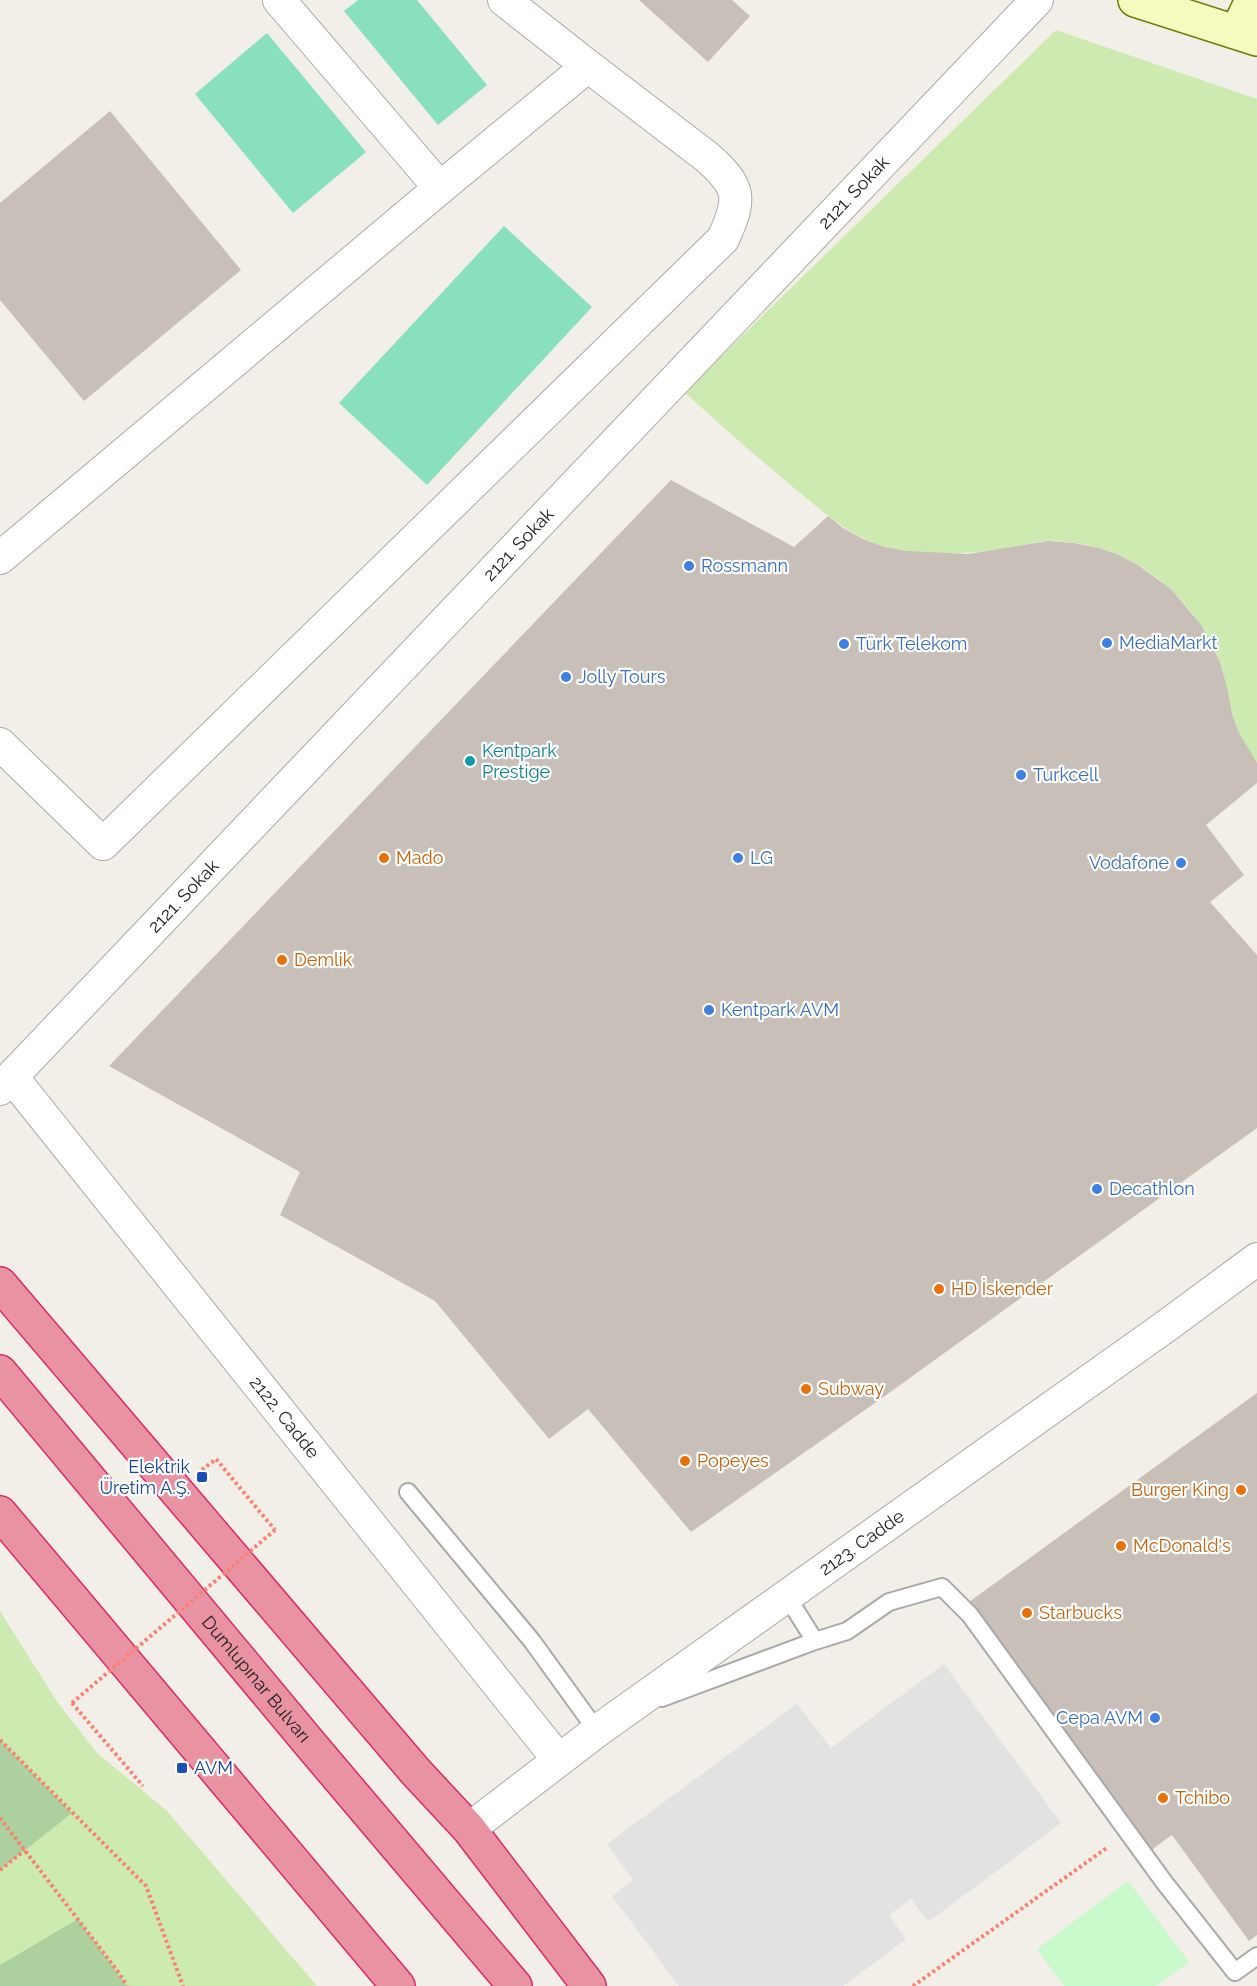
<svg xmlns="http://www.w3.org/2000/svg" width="1257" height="1986" font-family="Raleway,sans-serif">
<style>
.grass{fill:#cdebb0}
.forest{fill:#add19e}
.park{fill:#c8facc}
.pitch{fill:#88e0be}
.parking{fill:#e2e2e2}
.building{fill:#c7bfb8}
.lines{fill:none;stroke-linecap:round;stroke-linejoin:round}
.lane-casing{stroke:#a9a9a9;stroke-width:20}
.street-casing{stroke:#a9a9a9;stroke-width:34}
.secondary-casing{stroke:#707d05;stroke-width:36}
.highway-casing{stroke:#dc2a67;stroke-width:36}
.path{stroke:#fa8072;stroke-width:4;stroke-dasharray:3 3;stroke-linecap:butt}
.lane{stroke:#fff;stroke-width:16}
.street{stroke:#fff;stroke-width:32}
.secondary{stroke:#f7fabf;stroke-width:33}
.highway{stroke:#e892a2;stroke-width:33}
.path-bridge{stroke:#fa8072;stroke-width:4;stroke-dasharray:3 3;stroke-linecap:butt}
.shop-dot{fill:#3f7fe0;stroke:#fff;stroke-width:2}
.culture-dot{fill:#0f9aa8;stroke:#fff;stroke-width:2}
.food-dot{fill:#e8710a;stroke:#fff;stroke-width:2}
.transit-dot{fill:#1a4fb4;stroke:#fff;stroke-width:2}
.labels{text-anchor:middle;stroke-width:4.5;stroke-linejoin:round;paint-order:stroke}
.street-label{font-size:18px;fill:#222;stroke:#fff}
.shop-label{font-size:18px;fill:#366cbe;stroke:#fff;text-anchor:start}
.culture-label{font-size:18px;fill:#0d838f;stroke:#fff;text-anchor:start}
.food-label{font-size:18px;fill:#c56008;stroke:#fff;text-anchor:start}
.transit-label{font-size:18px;fill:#164399;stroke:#fff;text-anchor:end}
</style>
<rect width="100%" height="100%" fill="#f2efe9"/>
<path class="grass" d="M1056 30 1257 99V763C1247 748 1237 732 1232 715 1227 697 1226 679 1220 662 1209 635 1193 611 1172 591 1142 560 1093 540 1049 541 1036 541 1022 546 1009 548 968 554 925 558 883 546 852 537 829 517 804 496 763 463 724 428 684 392Z
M0 1611 58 1703 97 1753 167 1811 317 1986H0Z"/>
<path class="forest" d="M0 1740 72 1813 0 1870Z
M78 1919 127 1986H0V1965Z"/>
<path class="park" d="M1128 1881 1189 1962 1156 1986H1064L1037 1949Z"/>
<path class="pitch" d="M358 0H417L487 85 438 125 344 11Z
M267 33 366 152 293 213 195 94Z
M504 226 592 307 427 485 339 403Z"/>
<path class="parking" d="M944 1664 1061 1823 928 1922 911 1899 889 1915 906 1939 843 1986H679L612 1896 633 1880 607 1844 797 1704 831 1748Z"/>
<path class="building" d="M639 0H732L750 16 708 62Z
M110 111 241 270 84 401 0 300V203Z
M671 480 794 547 828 516 843 528 865 540 885 547 907 551 968 554 1048 541 1074 543 1099 548 1119 555 1138 565 1171 589 1202 626 1220 662 1227 687 1232 714 1238 731 1257 763V783L1206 825 1244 875 1210 902 1257 955V1128L882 1398 691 1532 588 1409 549 1439 435 1301 280 1215 300 1172 109 1066Z
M1257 1393V1935L1249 1941 1172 1835 1150 1851 969 1602Z"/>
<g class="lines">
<defs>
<path id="lane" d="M408 1492 532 1641 597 1731
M786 1595 815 1641 847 1631 889 1602 942 1587 970 1615 1164 1882 1235 1972 1257 1956
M662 1698 815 1641"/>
<g id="street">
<path d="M279 0 440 188"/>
<path d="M0 558 440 188 588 66 504 0"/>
<path d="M0 744 103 844 723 239C742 198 741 187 707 157L588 66"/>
<path id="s1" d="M12 1077 558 1759"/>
<path id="s2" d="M0 1089 1037 0"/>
<path id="s3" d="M469 1829 597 1731 1169 1324 1257 1259"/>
</g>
<path id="secondary" d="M1135 0 1257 39
M1237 32 1252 0"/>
<g id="highway">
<path d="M0 1284 415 1771 469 1829 589 1986"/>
<path id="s4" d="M0 1372 311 1745 515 1986"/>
<path d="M0 1513 398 1986"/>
</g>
</defs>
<use href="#lane" class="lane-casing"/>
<use href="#street" class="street-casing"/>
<use href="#secondary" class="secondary-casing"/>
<use href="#highway" class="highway-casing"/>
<path class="path" d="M202 1470 216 1459 275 1530
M72 1703 143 1786
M0 1740 146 1886 183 1986
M0 1818 119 1973 127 1986
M0 1870 25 1850
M913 1986 1108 1847"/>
<use href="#lane" class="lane"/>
<use href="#street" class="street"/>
<use href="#secondary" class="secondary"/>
<use href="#highway" class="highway"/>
<path class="path-bridge" d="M72 1703 275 1530"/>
</g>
<g class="shop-dot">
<circle cx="689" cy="566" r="6"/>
<circle cx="1107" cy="643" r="6"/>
<circle cx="844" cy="644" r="6"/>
<circle cx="566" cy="677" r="6"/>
<circle cx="1021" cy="775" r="6"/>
<circle cx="738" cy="858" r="6"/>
<circle cx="1181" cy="863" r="6"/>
<circle cx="709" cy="1010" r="6"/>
<circle cx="1097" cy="1189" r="6"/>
<circle cx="1155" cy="1718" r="6"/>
</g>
<circle class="culture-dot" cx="470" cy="761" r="6"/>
<g class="food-dot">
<circle cx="384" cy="858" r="6"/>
<circle cx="282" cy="960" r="6"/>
<circle cx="939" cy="1289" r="6"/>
<circle cx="806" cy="1389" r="6"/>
<circle cx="685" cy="1461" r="6"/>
<circle cx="1241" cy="1490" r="6"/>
<circle cx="1121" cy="1546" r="6"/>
<circle cx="1027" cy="1613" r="6"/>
<circle cx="1163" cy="1798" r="6"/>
</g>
<g class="transit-dot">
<rect x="196" y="1471" width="12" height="12" rx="3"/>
<rect x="176" y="1762" width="12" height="12" rx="3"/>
</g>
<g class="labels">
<g class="street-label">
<text dy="6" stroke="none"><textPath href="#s2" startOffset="1238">2121. Sokak</textPath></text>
<text dy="6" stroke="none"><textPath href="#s2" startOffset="752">2121. Sokak</textPath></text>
<text dy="6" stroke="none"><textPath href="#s2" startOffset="266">2121. Sokak</textPath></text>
<text dy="6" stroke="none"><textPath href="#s1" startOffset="436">2122. Cadde</textPath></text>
<text dy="6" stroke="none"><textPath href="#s3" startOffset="486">2123. Cadde</textPath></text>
<text dy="6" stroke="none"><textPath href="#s4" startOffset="400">Dumlupınar Bulvarı</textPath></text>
</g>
<g class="shop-label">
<text x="701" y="572">Rossmann</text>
<text x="1119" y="649">MediaMarkt</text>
<text x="856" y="650">Türk Telekom</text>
<text x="578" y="683">Jolly Tours</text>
<text x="1033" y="781">Turkcell</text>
<text x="750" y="864">LG</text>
<text x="1169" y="869" text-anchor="end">Vodafone</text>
<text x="721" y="1016">Kentpark AVM</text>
<text x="1109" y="1195">Decathlon</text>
<text x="1143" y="1724" text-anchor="end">Cepa AVM</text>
</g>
<g class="culture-label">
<text x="482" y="757">Kentpark<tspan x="482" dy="21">Prestige</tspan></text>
</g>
<g class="food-label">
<text x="396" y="864">Mado</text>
<text x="294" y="966">Demlik</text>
<text x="951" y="1295">HD İskender</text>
<text x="818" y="1395">Subway</text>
<text x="697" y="1467">Popeyes</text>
<text x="1229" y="1496" text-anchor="end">Burger King</text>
<text x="1133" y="1552">McDonald's</text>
<text x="1039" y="1619">Starbucks</text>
<text x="1175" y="1804">Tchibo</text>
</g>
<g class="transit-label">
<text x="190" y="1473">Elektrik<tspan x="190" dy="21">Üretim A.Ş.</tspan></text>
<text x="194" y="1774" text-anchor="start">AVM</text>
</g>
</g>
</svg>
